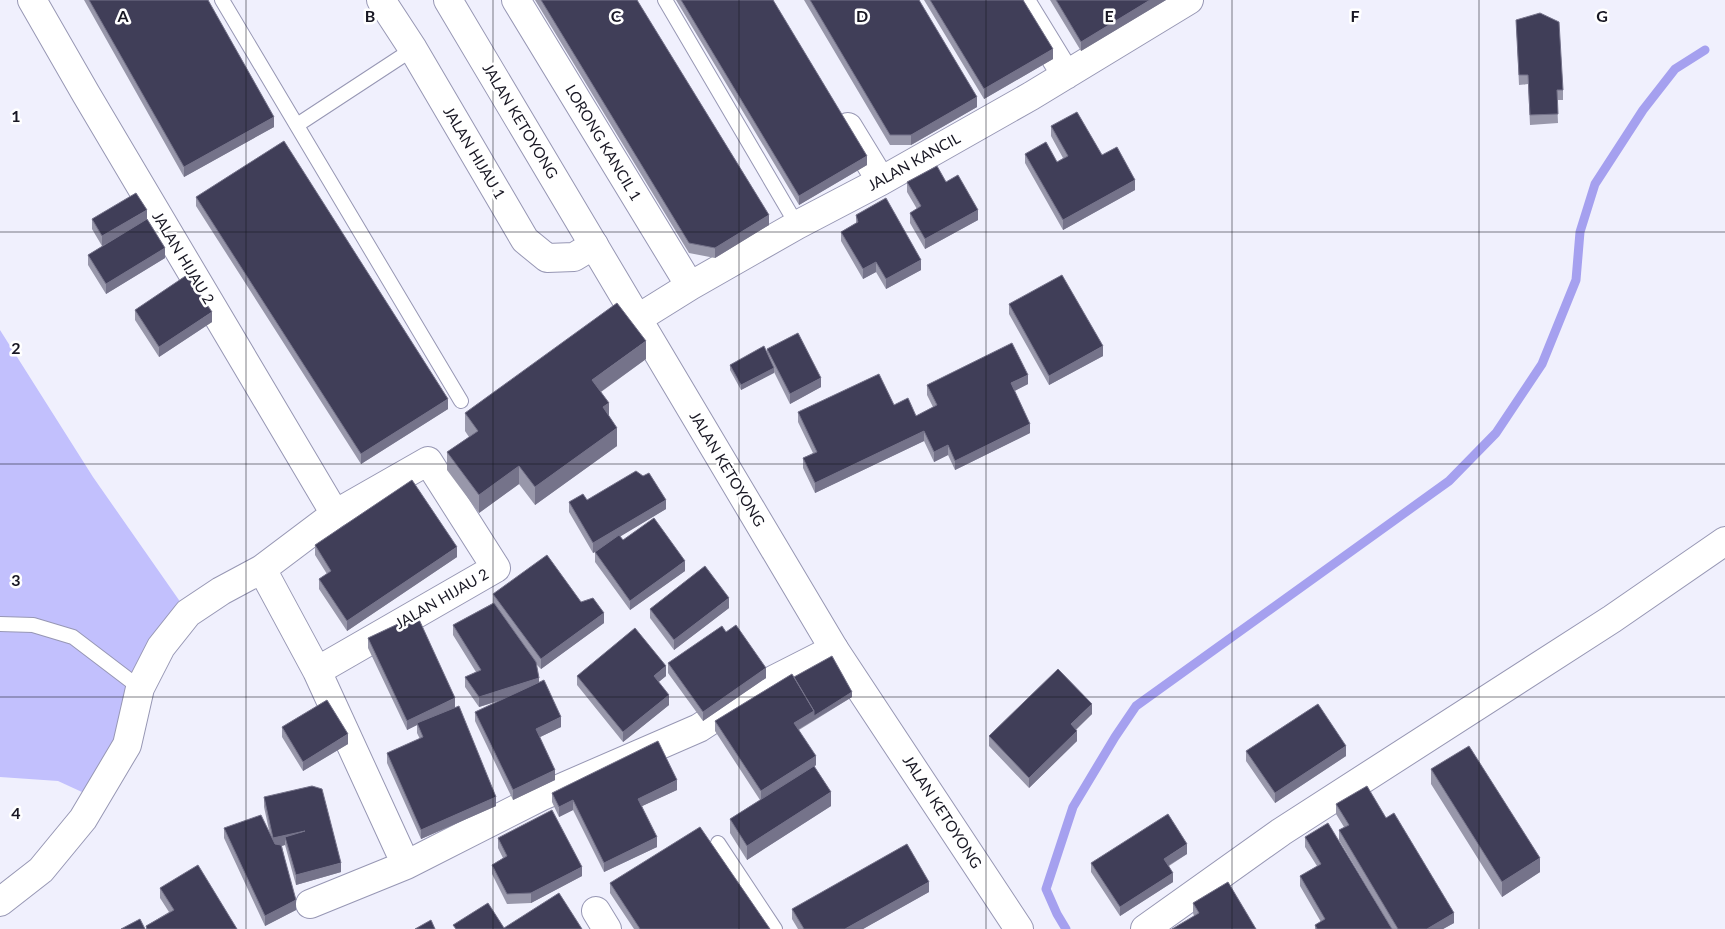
<svg xmlns="http://www.w3.org/2000/svg" width="1725" height="929" font-family="Lato,sans-serif">
<style>
.green{fill:#c2c0fd}
.lines{fill:none;stroke-linecap:round;stroke-linejoin:round}
.stream{stroke:#a5a0ef;stroke-width:9}
.service-casing{stroke:#9797b4;stroke-width:16}
.minor-casing{stroke:#9797b4;stroke-width:30}
.tertiary-casing{stroke:#9797b4;stroke-width:30}
.service{stroke:#fff;stroke-width:14}
.minor{stroke:#fff;stroke-width:28}
.tertiary{stroke:#fff;stroke-width:28}
.wall{fill:#9897aa}
.shaded-wall{fill:#75738a}
.building{fill:#403e58;stroke:#75738a}
.grid{fill:none;stroke:#181723;stroke-width:1;stroke-opacity:0.55}
.labels{text-anchor:middle;stroke-width:5;stroke-linejoin:round;paint-order:stroke}
.street-label{font-size:15px;fill:#181723;stroke:#fff}
.grid-label{font-size:16px;text-anchor:middle;font-weight:bold;fill:#181723;stroke:#fff;stroke-width:5;stroke-linejoin:round;paint-order:stroke}
</style>
<rect width="100%" height="100%" fill="#f0f0fd"/>
<path class="green" d="M0 330 93 477 188 613 95 798 58 781 0 777Z"/>
<g class="lines">
<path class="stream" d="M1066 929 1057 914 1046 889 1073 807 1115 737 1136 706 1449 481 1496 433 1542 364 1576 280 1580 232 1595 184 1643 110 1675 69 1705 50"/>
<defs>
<path id="service" d="M222 0 461 401
M665 0 797 225
M297 125 413 49
M0 624 33 625 73 637 140 688
M718 843 775 929"/>
<path id="minor" d="M32 0 86 94 335 514
M381 0 413 49 525 240 547 258 574 257 594 245
M516 0 690 286
M1020 0 1066 75
M848 127 881 181
M637 319 690 286 797 225 881 181 1031 96 1189 0
M262 569 317 671 406 865
M0 902 41 870 83 819 127 745 140 688 161 647 188 613 221 591 262 569 335 514 428 461 496 568 317 671
M310 904 406 865 540 797 699 728 771 681 834 649
M596 911 607 929
M1145 929 1281 832 1612 619 1725 541"/>
<path id="tertiary" d="M448 0 834 649 1019 929"/>
</defs>
<use href="#service" class="service-casing"/>
<use href="#minor" class="minor-casing"/>
<use href="#tertiary" class="tertiary-casing"/>
<use href="#service" class="service"/>
<use href="#minor" class="minor"/>
<use href="#tertiary" class="tertiary"/>
</g>
<path class="wall" d="M84 0H208L274 127 184 177Z
M535 0H637L769 225 715 258 689 253Z
M676 0H773L867 165 799 205Z
M804 0H919L977 107 911 145H890Z
M924 0H1023L1053 59 984 99Z
M1050 0H1166L1081 51Z
M1516 20 1563 90V100H1557L1558 123 1530 125 1528 84 1519 85Z
M1051 126 1102 155 1135 190 1063 230 1025 163V154L1057 162 1063 158 1051 136Z
M907 182H946L978 220 925 249 910 223V213L917 209 907 192Z
M196 197 448 409 361 464 196 206Z
M856 215 921 270 886 289 876 272 863 279 841 241V232L856 223Z
M92 219H147L165 258 106 294 88 265V255L119 236 102 246 92 229Z
M1009 304 1103 356 1049 385 1009 314Z
M135 310 212 322 159 357 135 320Z
M767 349 821 387 790 404 774 372 741 390 730 370V365L767 353Z
M646 359 601 392 609 416 617 446 535 505 519 484 479 513 447 470V452L469 437 465 431V413Z
M1028 384 1014 391 1030 433 955 470 948 455 934 462 924 441 815 493 803 468V458L813 453 798 422V412L894 405 916 416 933 407 927 395V385Z
M587 500 666 509 620 536 623 540 685 571 630 610 595 562V552L593 553 569 512V502Z
M315 545 457 557 347 631 319 589V579L327 574 315 555Z
M493 594 581 602 604 623 541 669 536 664 539 682 561 727 540 737 555 780 513 800 475 721V712L499 701 479 707 465 687V677L476 672 453 635V625L493 603Z
M729 608 674 650 650 618V609Z
M726 632 766 678 703 721 668 673V663Z
M368 638 455 708 496 806 421 839 387 763V753L420 739 417 733V725L407 730 368 648Z
M577 676H666L658 682 669 705 623 742 577 685Z
M794 677 852 697 799 730 816 765 814 767 831 806 747 860 730 833V819L760 800 715 731V721Z
M1092 714 1076 730 1077 741 1029 788 989 746V736Z
M282 727 348 744 303 771 282 737Z
M1246 751 1346 756 1275 803 1246 761Z
M1431 769 1540 872 1502 897 1431 784Z
M677 790 642 806 657 847 604 872 573 810 559 817 552 802V793Z
M264 797 341 872 296 885 285 845 282 846 296 910 265 926 224 838V828L270 835 264 807Z
M1336 804 1386 818 1454 923 1443 929H1392L1339 840V830L1344 827 1336 814Z
M1305 837 1392 929H1315V925L1321 922 1300 886V876L1317 866 1305 847Z
M498 838 582 876 531 903 507 904 492 874V865L503 858 498 848Z
M1187 854 1169 866 1173 882 1120 916 1091 872V863Z
M610 883 770 929H634L610 893Z
M160 888 237 929H146V926L169 912 160 898Z
M929 892 863 929H798L792 919V909Z
M1193 903 1256 929 1194 916 1193 913Z"/>
<path class="shaded-wall" d="M1150 0H1166L1081 51V42Z
M1053 49V59L984 99V89Z
M977 97V107L911 145V135Z
M274 117V127L184 177V167Z
M867 156V165L799 205V196Z
M1135 180V190L1063 230V220Z
M147 210V220L102 246V236Z
M978 210V220L925 249V239Z
M769 215V225L715 258V248Z
M165 248V258L106 294V284Z
M921 260V270L886 289V279Z
M876 262V272L863 279V269Z
M212 312V322L159 357V347Z
M646 341V359L592 398V380Z
M1103 346V356L1049 385V376Z
M774 368V373L741 390V385Z
M1028 375V384L1011 393V383Z
M821 378V387L790 404V394Z
M448 399V409L361 464V454Z
M609 403V421L603 407Z
M1030 424V433L955 470V461Z
M617 428V446L535 505V487Z
M924 431V441L815 493V483Z
M948 445V455L934 462V452Z
M519 466V484L479 513V495Z
M666 500V509L593 553V543Z
M457 547V557L347 631V621Z
M685 561V571L630 610V601Z
M729 598V608L674 650V640Z
M604 613V623L541 669V659Z
M666 666V676L654 686V676Z
M766 668V678L703 721V712Z
M539 678V687L479 707V697Z
M852 692V697L794 732V723L814 711Z
M669 695V705L623 742V732Z
M455 698V708L417 723V725L407 730V721Z
M1092 704V714L1071 734V724Z
M561 717V727L536 739V729Z
M1077 731V741L1029 788V778Z
M348 734V744L303 771V762Z
M1346 746V756L1275 803V793Z
M816 756V765L761 801V791Z
M555 770V780L513 800V790Z
M677 780V790L638 808V799Z
M831 792V806L747 860V846Z
M496 797V806L421 839V830Z
M573 800V810L559 817V807Z
M305 831 285 837V845L273 848V838Z
M657 837V847L604 872V863Z
M1187 844V854L1164 868V859Z
M1540 858V872L1502 897V882Z
M341 863V872L296 885V875Z
M582 867V876L531 903V893Z
M1173 873V882L1120 916V907Z
M929 882V892L863 929H845Z
M296 900V910L265 926V916Z
M1454 913V923L1443 929H1427Z"/>
<path class="building" d="M89 0H208L274 117 184 167Z
M541 0H637L769 215 715 248 689 243Z
M681 0H773L867 156 799 196Z
M810 0H919L977 97 911 135H890Z
M930 0H1023L1053 49 984 89Z
M1056 0H1150L1081 42Z
M1540 13 1559 22 1563 90H1557L1558 114 1530 115 1528 75H1519L1516 20Z
M1077 112 1102 155 1117 147 1135 180 1063 220 1025 154 1046 142 1057 162 1068 156 1051 126Z
M284 141 448 399 361 454 196 197Z
M937 166 946 182 958 175 978 210 925 239 910 213 921 206 907 182Z
M136 193 147 210 102 236 92 219Z
M886 198 921 260 886 279 876 262 863 269 841 232 858 222 856 215Z
M147 219 165 248 106 284 88 255Z
M187 275 212 312 159 347 135 310Z
M1062 275 1103 346 1049 376 1009 304Z
M617 303 646 341 592 380 609 403 603 407 617 428 535 487 519 466 479 495 447 452 478 431 465 413Z
M798 333 821 378 790 394 767 349Z
M1012 343 1028 375 1011 383 1030 424 955 461 948 445 934 452 924 431 815 483 803 458 817 452 798 412 879 374 894 405 908 398 916 416 937 405 927 385Z
M764 346 774 368 741 385 730 365Z
M636 471 643 476 649 473 666 500 593 543 569 502 583 494 587 500Z
M412 480 457 547 347 621 319 579 331 571 315 545Z
M654 518 685 561 630 601 595 552 619 535 623 540Z
M547 555 581 602 593 598 604 613 541 659 493 594Z
M705 566 729 598 674 640 650 609Z
M494 603 536 662 539 678 479 697 465 677 481 670 453 625Z
M417 615 455 698 407 721 368 638Z
M736 625 766 668 703 712 668 663 722 626 726 632Z
M635 628 666 666 654 676 669 695 623 732 577 676Z
M832 656 852 692 814 716V711L794 677Z
M1058 669 1092 704 1071 724 1077 731 1029 778 989 736Z
M792 674 814 711 794 723 816 756 761 791 715 721Z
M544 680 561 717 536 729 555 770 513 790 475 712Z
M327 700 348 734 303 762 282 727Z
M1318 704 1346 746 1275 793 1246 751Z
M459 706 496 797 421 830 387 753 423 737 417 723Z
M658 741 677 780 638 799 657 837 604 863 573 800 559 807 552 793Z
M1469 746 1540 858 1502 882 1431 769Z
M814 766 831 792 747 846 730 819Z
M312 786 322 789 341 863 296 875 285 837 305 831 273 838 264 797Z
M1367 786 1386 818 1394 813 1454 913 1427 929H1398L1339 830 1349 825 1336 804Z
M552 810 582 867 531 893 507 894 492 865 507 856 498 838Z
M1168 814 1187 844 1164 859 1173 873 1120 907 1091 863Z
M261 815 275 844 281 845 296 900 265 916 224 828Z
M1328 823 1392 929H1317L1315 925 1325 919 1300 876 1321 864 1305 837Z
M700 827 770 929H640L610 883Z
M907 844 929 882 845 929H804L792 909Z
M198 865 237 929H147L146 926 174 910 160 888Z
M1228 882 1256 929H1172L1199 913 1193 903Z
M559 893 582 929H456L453 925 488 903 504 928Z
M140 919 145 929H121Z
M431 920 435 929H415Z"/>
<path class="grid" d="M246 0V929M493 0V929M739 0V929M986 0V929M1232 0V929M1479 0V929M0 232H1725M0 464H1725M0 697H1725"/>
<g class="labels">
<g class="street-label">
<text transform="translate(520 121) rotate(59)" y="5">JALAN KETOYONG</text>
<text transform="translate(603 143) rotate(59)" y="5">LORONG KANCIL 1</text>
<text transform="translate(474 153) rotate(59)" y="5">JALAN HIJAU 1</text>
<text transform="translate(914 162) rotate(-29)" y="5">JALAN KANCIL</text>
<text transform="translate(183 258) rotate(59)" y="5">JALAN HIJAU 2</text>
<text transform="translate(727 469) rotate(59)" y="5">JALAN KETOYONG</text>
<text transform="translate(442 599) rotate(-30)" y="5">JALAN HIJAU 2</text>
<text transform="translate(942 812) rotate(57)" y="5">JALAN KETOYONG</text>
</g>
</g>
<g class="grid-label">
<text x="123" y="22">A</text>
<text x="370" y="22">B</text>
<text x="616" y="22">C</text>
<text x="862" y="22">D</text>
<text x="1109" y="22">E</text>
<text x="1355" y="22">F</text>
<text x="1602" y="22">G</text>
<text x="16" y="122">1</text>
<text x="16" y="354">2</text>
<text x="16" y="586">3</text>
<text x="16" y="819">4</text>
</g>
</svg>
